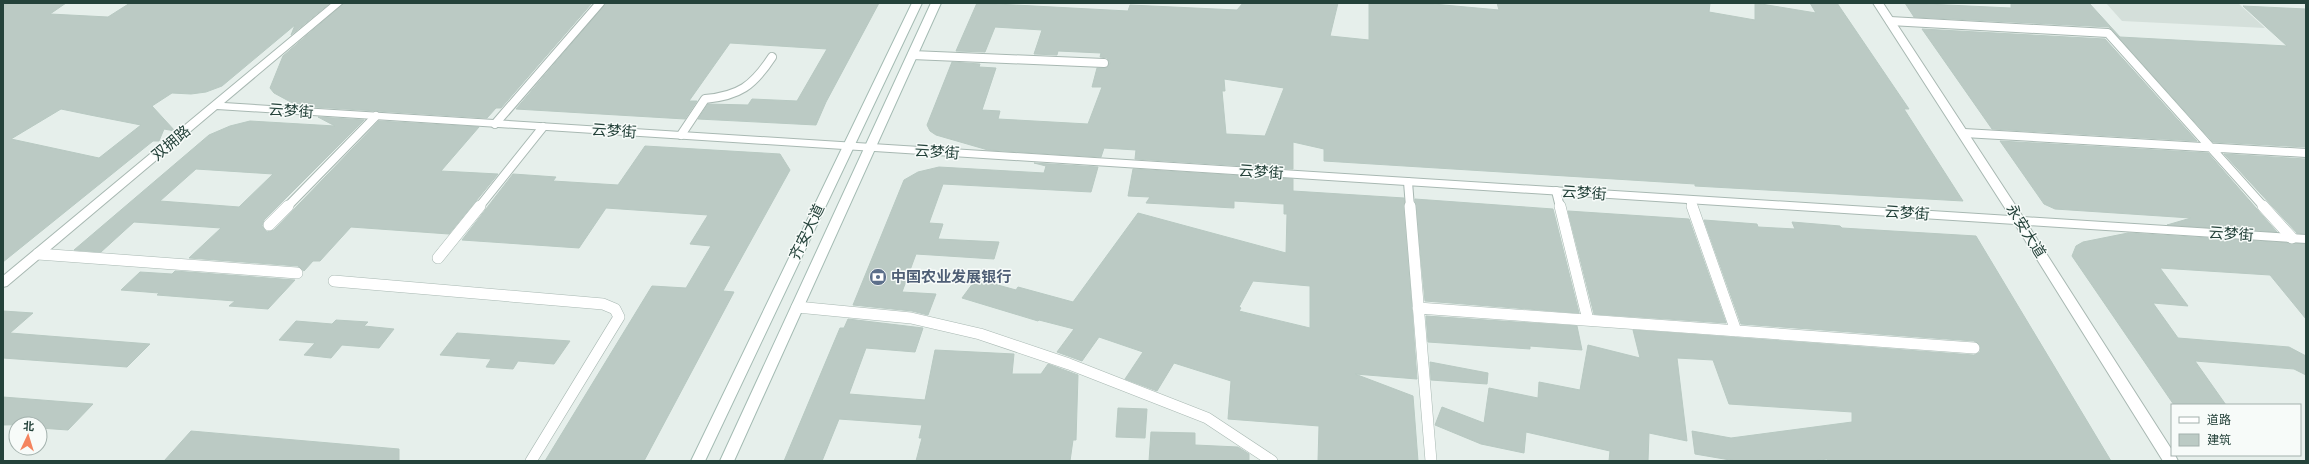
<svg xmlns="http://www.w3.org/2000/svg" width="2309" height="464" font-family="Mulish,'Noto Sans SC',sans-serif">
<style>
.built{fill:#d4dfda}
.building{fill:#bbcac4;stroke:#b8c9c2;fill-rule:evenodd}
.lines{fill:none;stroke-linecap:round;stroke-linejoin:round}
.service-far1-casing{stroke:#a8b8b2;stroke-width:10}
.service-casing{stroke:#a8b8b2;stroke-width:12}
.tertiary-casing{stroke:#a8b8b2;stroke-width:2}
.secondary-casing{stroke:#a4bbb3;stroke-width:2}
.service-far1{stroke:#fff;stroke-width:8}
.service{stroke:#fff;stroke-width:11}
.tertiary{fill:#fff;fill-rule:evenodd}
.secondary{fill:#fff;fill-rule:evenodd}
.labels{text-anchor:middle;stroke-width:3;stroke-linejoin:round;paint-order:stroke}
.street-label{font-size:15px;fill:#24423a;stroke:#f7fbf9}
.service-label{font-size:15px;font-weight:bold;fill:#4e5e75;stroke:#f7fbf9;text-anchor:start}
</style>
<rect width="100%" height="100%" fill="#e6efeb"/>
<path class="built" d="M2106 3H2238L2265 28 2122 21Z"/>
<path class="building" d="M3 3H66L50 14 108 17 130 3H330L291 35 295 25 222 86 206 92 191 94 172 93 152 106 175 131 164 129 159 141H153L3 262ZM61 109 90 115 141 125 99 158 11 139Z
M344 3H592L501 108H496L487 118 298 106 274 93 270 88 283 56Z
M606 3H879L826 102 816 125 698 119 708 104 748 105 752 99 797 101 827 49 730 43 689 101H697L685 119 516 109Z
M977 3 1128 11 1130 5 1237 10 1243 3H1338L1330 36 1369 40V3L1433 4 1499 10 1497 3H1710L1709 12 1755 20V3L1816 13 1810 3H1837L1909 109H1904L1963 201 1695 186V184L1324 161V149L1293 142V169L1135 159 1136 150 1104 148 1101 157 988 150 936 135 930 131 927 125 952 62 980 64 979 67 996 68 982 110 1000 111 998 119 1088 124 1102 87H1092L1097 68H1106L1110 63 1107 58 1100 57 1101 53 1058 51 1057 55 1034 54 1042 30 995 27 985 52 956 51ZM1224 79 1284 88 1265 136 1226 134 1222 91H1225Z
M1905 3 2011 8V3H2089L2120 37 2287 46 2243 6 2306 9V147L2213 142 2109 27 1914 17Z
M1922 29 2105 39 2197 141 1992 129Z
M318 117 364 120 264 220 262 226 267 232 274 230 379 121 479 127 441 171 498 174 449 234 351 227 320 261H313L304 271 298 266 189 258 221 228 134 222 101 252 74 250 209 135 230 126 250 121 335 126ZM196 169 273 174 239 207 160 201Z
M2000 141 2208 153 2277 232 2167 225 2191 218 2055 209 2044 204Z
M645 146 780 154 790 170 723 291 734 292 644 461H545L652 286 686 288 711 246 690 244 708 215 606 208 579 248 462 240 513 174 556 177 553 181 618 185Z
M2224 154 2306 159V234L2297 233Z
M1034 163 1098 167 1091 192 943 184 929 223 943 224 938 239 999 242 994 259 916 254 902 292 936 294 928 315 912 311 853 305 904 180 918 172 939 167 1044 173 1046 166Z
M1133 169 1293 179V191L1404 198 1417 379 1355 374 1413 396 1418 461H1318L1319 426 1228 419 1231 381 1174 363 1157 391 1125 379 1143 352 1099 337 1082 361 1057 352 1074 329 1039 320 1038 321 962 298 976 279 1016 290 1018 287 1073 302 1138 213 1286 253 1287 214H1284V204L1234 201V208L1146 203 1150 197 1128 196ZM1253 281 1310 286V328L1239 311 1241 308 1239 307Z
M1415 199 1553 209 1579 313 1425 301Z
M1568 211 1689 219 1726 323 1594 314Z
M1704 220 1757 224 1758 227 1795 229 1792 222 1840 226 1842 228 1976 236 2111 461H1828L1827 459 1813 461H1736L1695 454 1692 431 1731 438 1852 422V412L1729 404 1713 360 1677 358 1687 441 1649 433 1648 461H1609L1610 451 1526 432 1524 453 1481 444 1435 425 1442 407 1484 423 1489 388 1538 398 1539 382 1580 390 1588 345 1640 358 1633 330 1974 355 1980 352V345L1974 341 1741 324Z
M2128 233 2306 244V319L2270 275 2160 268 2188 306 2153 303 2178 338 2289 347 2306 356V375L2294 369 2195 361 2226 405H2174L2072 256 2076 246 2083 242Z
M175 271 295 280 268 309 229 306 235 301 157 295 159 293 121 290 140 272 172 274Z
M3 311 33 313 10 333 150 344 127 367 3 358Z
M1426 316 1577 326 1582 350 1530 346V349L1428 342Z
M848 319 923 328 915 352 866 348 849 394 925 400 935 350 1014 354 1012 374H1041L1048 364 1078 375 1076 440H1073L1070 461H916L922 438H919L922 425 839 419 822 461H784L840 328H844Z
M336 320 368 322 364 326 394 329 379 348 342 345 331 358 304 355 315 343 279 340 296 321 332 324Z
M457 333 570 341 554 364 518 361 513 369 486 367 491 359 440 355Z
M1430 362 1488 373 1487 384 1431 380Z
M3 397 93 404 68 430 40 428V424L3 425Z
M1118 408 1147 409 1145 438 1116 437Z
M191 431 399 449V461H164Z
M1151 432 1195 433V445L1238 447 1249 454V461H1149Z"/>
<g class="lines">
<defs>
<path id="service-far1" d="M1890 21 2108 33 2264 207
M912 55 1104 63
M495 124 600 3
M1964 133 2306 153
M681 135 705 99C739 96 753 86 772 57
M1408 182 1410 207
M1556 191 1560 207
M1690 200 1692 207
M287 207 376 116
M479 207 543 127"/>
<path id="service" d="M1410 206 1431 461
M1560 206 1588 320
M1692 206 1736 331
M2263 206 2292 238
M269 225 288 206
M38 254 297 273
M438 258 480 206
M334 281 603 304 615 309 619 317 531 461
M797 307 911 318 980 334 1069 364 1207 418 1272 461
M1418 308 1974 348"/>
<path id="tertiary" d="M332 3H343L224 103 2010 216 1873 3H1883L2023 217 2306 235V243L2028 225 2172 450V455H2175L2178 461H2163L2015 224 217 109 7 286 3 287V276Z"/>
<path id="secondary" d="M912 3H922L705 461H691Z
M931 3H941L734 461H720Z"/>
</defs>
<use href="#service-far1" class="service-far1-casing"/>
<use href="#service" class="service-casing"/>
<use href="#tertiary" class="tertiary-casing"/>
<use href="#secondary" class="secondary-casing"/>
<use href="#service-far1" class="service-far1"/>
<use href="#service" class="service"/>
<use href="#tertiary" class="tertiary"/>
<use href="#secondary" class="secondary"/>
</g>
<defs>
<symbol id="bank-disc" viewBox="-11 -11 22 22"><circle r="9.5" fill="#5c6f8a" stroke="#f7fbf9"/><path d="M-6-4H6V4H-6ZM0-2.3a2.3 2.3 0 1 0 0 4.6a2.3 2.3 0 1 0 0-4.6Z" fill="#fff"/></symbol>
</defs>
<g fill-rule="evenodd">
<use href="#bank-disc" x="868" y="267" width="20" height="20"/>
</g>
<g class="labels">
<g class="street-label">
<text transform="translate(291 111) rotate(4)" y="5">云梦街</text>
<text transform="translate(614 131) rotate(4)" y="5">云梦街</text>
<text transform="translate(171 143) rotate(-40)" y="5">双拥路</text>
<text transform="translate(937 152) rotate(4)" y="5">云梦街</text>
<text transform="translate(1261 172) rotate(4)" y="5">云梦街</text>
<text transform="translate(1584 193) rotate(4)" y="5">云梦街</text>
<text transform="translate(1907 213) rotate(4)" y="5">云梦街</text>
<text transform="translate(2026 231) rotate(58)" y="5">永安大道</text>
<text transform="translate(807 232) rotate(-64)" y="5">齐安大道</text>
<text transform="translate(2231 234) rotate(4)" y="5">云梦街</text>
</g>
<g class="service-label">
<text x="891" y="282">中国农业发展银行</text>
</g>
</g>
<rect width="2309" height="464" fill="none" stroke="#24423a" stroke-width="8"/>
<rect x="2171" y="404" width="130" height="52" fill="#f7fbf9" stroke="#a3b1ad"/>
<rect x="2179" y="417" width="20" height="6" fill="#ffffff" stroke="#a3b1ad"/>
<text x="2207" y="424" font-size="12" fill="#24423a">道路</text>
<rect x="2179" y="434" width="20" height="12" fill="#bbcac4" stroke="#a3b1ad"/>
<text x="2207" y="444" font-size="12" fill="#24423a">建筑</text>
<g transform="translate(28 436) rotate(4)"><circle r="19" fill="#f7fbf9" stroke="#a3b1ad"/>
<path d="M0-3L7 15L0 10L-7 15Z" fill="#f4845f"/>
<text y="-6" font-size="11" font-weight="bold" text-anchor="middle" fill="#24423a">北</text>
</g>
</svg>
